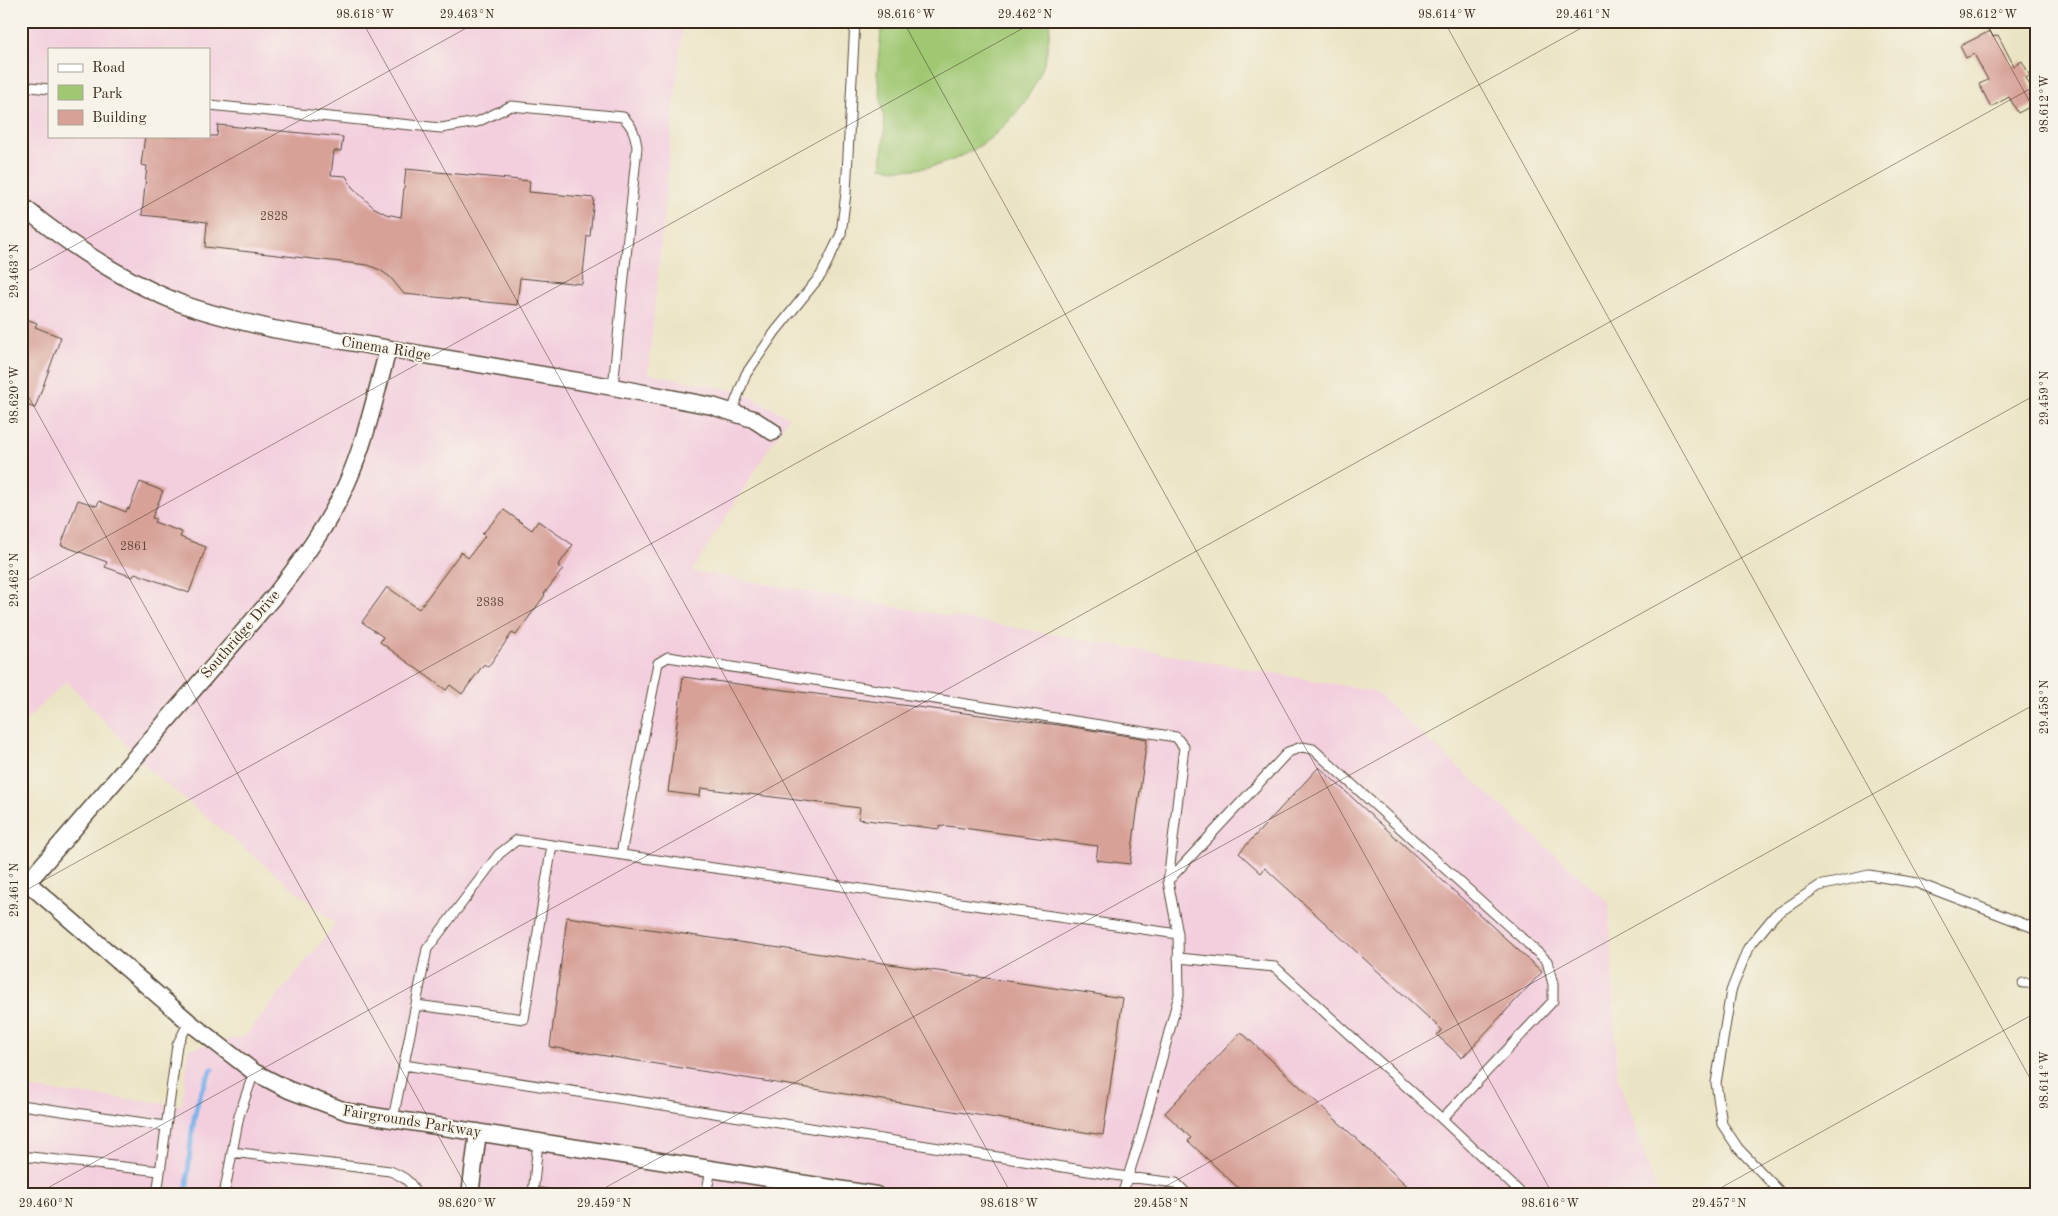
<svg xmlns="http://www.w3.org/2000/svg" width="2058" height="1216" font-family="'Old Standard TT',serif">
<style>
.built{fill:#f3cfde;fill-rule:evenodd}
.green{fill:#a0c873;stroke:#6e7948}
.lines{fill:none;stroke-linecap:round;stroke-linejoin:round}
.stream{stroke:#7ab3eb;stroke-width:5}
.building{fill:#d7a198}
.service-casing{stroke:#554637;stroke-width:11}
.minor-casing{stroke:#554637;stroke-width:19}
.service{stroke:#fff;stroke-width:9}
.minor{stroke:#fff;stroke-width:16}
.ticks{fill:none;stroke:#3b2a1e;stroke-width:1;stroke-opacity:0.45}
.labels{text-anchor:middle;stroke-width:4;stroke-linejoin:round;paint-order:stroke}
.number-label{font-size:12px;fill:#62483c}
.street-label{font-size:15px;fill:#3b2a1e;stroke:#f7f3e8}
.neatline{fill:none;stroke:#3b2a1e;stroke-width:2}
.ticks-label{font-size:12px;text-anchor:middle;fill:#3b2a1e}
</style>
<rect width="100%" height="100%" fill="#f7f3e8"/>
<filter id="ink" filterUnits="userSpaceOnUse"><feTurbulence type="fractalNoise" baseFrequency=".02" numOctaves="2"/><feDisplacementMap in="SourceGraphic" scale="10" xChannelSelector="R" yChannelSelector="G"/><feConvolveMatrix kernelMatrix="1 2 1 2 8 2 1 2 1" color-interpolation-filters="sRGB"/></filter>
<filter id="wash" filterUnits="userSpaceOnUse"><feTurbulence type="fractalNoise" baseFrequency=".0096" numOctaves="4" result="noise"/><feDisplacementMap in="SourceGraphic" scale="20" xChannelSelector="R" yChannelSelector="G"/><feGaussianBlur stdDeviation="1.12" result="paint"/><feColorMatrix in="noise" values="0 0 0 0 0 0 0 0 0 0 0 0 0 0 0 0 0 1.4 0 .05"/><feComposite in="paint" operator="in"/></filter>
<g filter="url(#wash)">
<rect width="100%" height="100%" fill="#ebe4c4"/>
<path class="built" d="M21 21H683L648 373 742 392 789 417 692 571 1374 691 1609 903 1617 1075 1658 1195H21V1088L182 1105 189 1049 245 1036 336 924 148 769 67 681 21 725ZM49 49H209V136H49Z"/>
<path class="green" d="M882 21H1022L1050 24C1049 40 1047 55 1042 69 1017 132 950 181 881 167L885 127 877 73Z"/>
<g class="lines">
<path class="stream" d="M186 1195C191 1153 189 1106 212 1069
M729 1195V1193"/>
</g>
<g id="blocks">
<path class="building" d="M1990 31 1993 37 1998 35 2014 66 2022 61 2030 76 2026 78 2037 98V103L2018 113 2009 97 1991 107 1979 84 1988 80 1974 54 1966 58 1960 46Z
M218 125 343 137 341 151H334L331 175 346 176 352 187 373 207 386 214 401 217 406 169 530 181 529 192 594 198 590 236H587L582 284 520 278 517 305 404 294 390 277 380 270 368 265 205 247 207 222 142 215 147 166 141 165 145 136H217Z
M21 317 37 323 35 327 61 337 35 408 21 403Z
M140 482 163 491 152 518 156 519 154 522 182 532 180 537 206 547 189 593 135 573 133 577 105 567 107 562 61 545 78 500 97 506 99 501 126 512 127 508 129 509Z
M504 510 532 530 538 521 573 545 558 566 563 569 544 594 545 595 516 635 512 633 488 667 484 664 462 694 450 685 446 690 380 642 383 637 362 622 387 587 419 609 461 552 468 558 485 536 482 534Z
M683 677 1066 726 1147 739 1130 864 1096 860 1098 846 940 825 939 829 858 819 860 808 701 788 700 796 668 792Z
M1319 767 1542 972 1462 1058 1437 1035 1442 1030 1265 868 1261 873 1239 853Z
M567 917 1123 998 1103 1135 550 1047Z
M1241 1032 1417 1195H1246L1188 1141 1191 1138 1165 1113Z"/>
</g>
</g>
<g filter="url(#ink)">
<use href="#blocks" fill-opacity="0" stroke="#554637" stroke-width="1"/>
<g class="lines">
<defs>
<path id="service" d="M21 86 49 89
M209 105 441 128 477 122 511 106 623 117C633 127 635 134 637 147L613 387
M732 411 746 374 775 332 821 275 841 234 846 193 855 21
M621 854 658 663 668 657 1176 737 1184 747 1168 881
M1178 934 1168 881 1288 752 1302 747 1313 749 1547 961 1553 984V1001L1442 1119 1523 1195
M1178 958 1275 967 1442 1119
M2023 983H2037
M416 1005 524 1019 552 845
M404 1065 1127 1177 1176 1183 1188 1195
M21 1105 165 1126
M393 1119 427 949 499 854 517 840 1178 934 1179 995 1141 1136 1122 1195
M232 1152 390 1171C402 1176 412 1181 416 1195
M21 1156 160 1171
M533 1192 553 1195
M157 1195 177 1045 189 1022
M224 1195 239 1116 254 1072
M533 1195 538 1141
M706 1195 711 1169
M1783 1195 1738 1148 1722 1124 1716 1083 1731 991 1748 948 1775 915 1819 886 1869 875 1917 883 2037 929"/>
<path id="minor" d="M21 205C68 244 120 279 177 302 208 314 241 321 273 329L613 387 712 406 753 419 773 432
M21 877 189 1022 254 1072 289 1090 348 1112 876 1195
M27 883 275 595C302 560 329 524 347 483 366 440 376 394 388 349
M470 1195 478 1132"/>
</defs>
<use href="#service" class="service-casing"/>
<use href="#minor" class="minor-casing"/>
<use href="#service" class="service"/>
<use href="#minor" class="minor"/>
</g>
</g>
<path class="ticks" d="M362 21 1012 1195M903 21 1553 1195M1444 21 2037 1091M1985 21 2037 115M21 275 479 21M21 383 471 1195M21 584 1036 21M21 893 1594 21M35 1195 2037 85M592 1195 2037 394M1150 1195 2037 703M1708 1195 2037 1012"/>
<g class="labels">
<g class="number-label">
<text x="274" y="220">2828</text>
<text x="134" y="550">2861</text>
<text x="490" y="606">2838</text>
</g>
<g class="street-label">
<text transform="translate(386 348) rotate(9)" y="5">Cinema Ridge</text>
<text transform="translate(240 634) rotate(-49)" y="5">Southridge Drive</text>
<text transform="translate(412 1121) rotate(9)" y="5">Fairgrounds Parkway</text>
</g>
</g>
<rect width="2058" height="1216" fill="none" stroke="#f7f3e8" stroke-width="55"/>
<rect x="48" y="48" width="162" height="90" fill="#f7f3e8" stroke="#aca397"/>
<rect x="58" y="64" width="25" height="8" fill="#ffffff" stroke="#aca397"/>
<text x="92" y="72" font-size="15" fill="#3b2a1e">Road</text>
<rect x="58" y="85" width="25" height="15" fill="#a0c873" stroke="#aca397"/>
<text x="92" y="98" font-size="15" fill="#3b2a1e">Park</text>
<rect x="58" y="110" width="25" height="15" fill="#d7a198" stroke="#aca397"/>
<text x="92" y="122" font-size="15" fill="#3b2a1e">Building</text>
<rect x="28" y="28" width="2002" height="1160" class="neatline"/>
<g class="ticks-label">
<text x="365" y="18">98.618°W</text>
<text x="467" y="18">29.463°N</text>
<text x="906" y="18">98.616°W</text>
<text x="1025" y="18">29.462°N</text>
<text x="1447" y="18">98.614°W</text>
<text x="1583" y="18">29.461°N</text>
<text x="1988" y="18">98.612°W</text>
<text transform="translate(2044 104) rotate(-90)" y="4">98.612°W</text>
<text transform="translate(14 271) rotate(-90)" y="4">29.463°N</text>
<text transform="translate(14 395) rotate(-90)" y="4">98.620°W</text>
<text transform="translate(2044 398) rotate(-90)" y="4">29.459°N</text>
<text transform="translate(14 580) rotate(-90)" y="4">29.462°N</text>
<text transform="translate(2044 707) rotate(-90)" y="4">29.458°N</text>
<text transform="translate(14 890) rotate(-90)" y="4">29.461°N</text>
<text transform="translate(2044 1080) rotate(-90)" y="4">98.614°W</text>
<text x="46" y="1207">29.460°N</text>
<text x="467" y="1207">98.620°W</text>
<text x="604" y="1207">29.459°N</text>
<text x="1009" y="1207">98.618°W</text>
<text x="1161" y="1207">29.458°N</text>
<text x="1550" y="1207">98.616°W</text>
<text x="1719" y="1207">29.457°N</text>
</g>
</svg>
